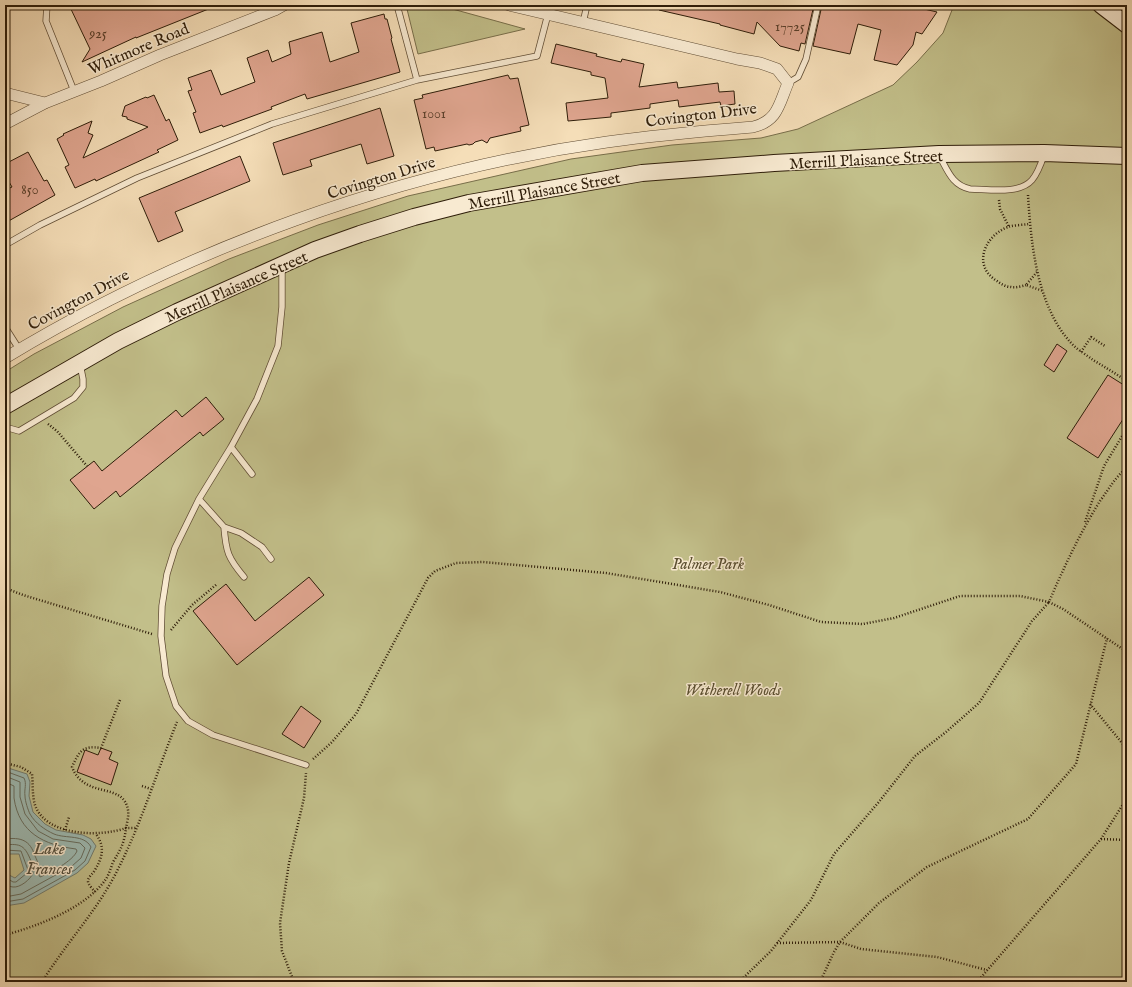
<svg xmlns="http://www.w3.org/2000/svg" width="1132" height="987" font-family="'IM FELL English',serif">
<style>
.green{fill:#c2bf8a;stroke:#786e4a}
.water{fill:#9dbbb4;stroke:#717c70}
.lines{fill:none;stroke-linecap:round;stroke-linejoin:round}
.shore{stroke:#666c5e;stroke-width:1}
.building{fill:#dfa58f;stroke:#2e1d09}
.lane-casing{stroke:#604d35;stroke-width:7}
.street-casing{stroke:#604d35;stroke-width:12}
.secondary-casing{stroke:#2e1d09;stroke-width:18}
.path{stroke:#2e1d09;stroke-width:2.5;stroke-dasharray:1 2;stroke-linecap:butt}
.lane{stroke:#f8ead1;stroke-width:5.5}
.street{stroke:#f8ead1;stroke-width:11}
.secondary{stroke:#f8ead1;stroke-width:16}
.labels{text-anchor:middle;stroke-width:3;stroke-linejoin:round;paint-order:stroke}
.number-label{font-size:14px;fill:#5a3f2a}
.street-label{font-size:16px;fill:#2e1d09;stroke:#f8ead1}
.park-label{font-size:16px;font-style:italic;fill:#5a4e30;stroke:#f8ead1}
.water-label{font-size:17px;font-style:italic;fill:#4f4c3c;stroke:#f8ead1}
</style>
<rect width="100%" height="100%" fill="#f5deb8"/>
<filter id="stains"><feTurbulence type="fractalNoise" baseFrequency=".005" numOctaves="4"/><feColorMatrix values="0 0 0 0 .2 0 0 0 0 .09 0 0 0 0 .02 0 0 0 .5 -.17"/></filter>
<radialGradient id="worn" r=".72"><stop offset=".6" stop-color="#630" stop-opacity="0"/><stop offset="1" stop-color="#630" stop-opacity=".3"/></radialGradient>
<path class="green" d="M406 5H438L525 29 418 54Z
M954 5H1127V982H5V372L34 354 123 307 229 259 318 225 408 196 571 159 672 145 761 138 798 129 893 85 917 62 943 33Z"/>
<path class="water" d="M5 767 27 774 30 782 29 796 33 812 45 824 56 830 83 835 91 839 96 846 88 863 77 873 24 903 5 906V873L15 878 24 870 19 854H5Z"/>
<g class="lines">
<path class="shore" d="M5 771 24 778C27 784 24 789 25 796 25 801 28 810 30 814 35 823 45 830 54 834 66 839 84 834 91 847L85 861 75 870 23 899 5 902
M5 776 20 782V797L25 814 38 831 53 839 80 843 85 848 81 858 72 866 21 894 5 897
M5 782 14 786C14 790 14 794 14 798 19 833 44 845 76 849L77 851C73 861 50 873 40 877L39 875C40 868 38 862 35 856 30 840 21 837 5 839
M5 845C21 843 25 846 31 861 32 864 34 868 33 873 31 879 20 888 13 887 10 887 8 885 5 883
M5 850 21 851 28 870 27 873 16 882H13L5 877"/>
</g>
<path class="building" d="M69 5H216V6L136 38V37L82 62 90 49Z
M660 5H814L805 44 801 43 799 51 780 46 757 22 754 34 720 25V24L659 10Z
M822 5H907L937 12 922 34 916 32 913 45 897 65 874 60 881 30 858 24 850 54 813 46Z
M384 14 385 19H387L392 38 391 39 400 72 307 99 305 94 271 107 272 109 223 127 222 125 200 133 193 113 196 112 188 91 192 90 188 78 211 70 221 95 255 82 247 58 268 50 272 62 291 54 289 42 322 32 330 62 359 52 351 23Z
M556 44 597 54 596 56 621 62 622 59 644 64 639 87 677 82 678 88 718 83 719 92 734 91 735 104 721 106 720 102 679 107 678 100 650 104V108L611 113V117L568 121 566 103 608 98 605 78 591 75V72L551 63Z
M508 75 510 79 518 78 529 125 520 127 521 131 490 138 487 143 482 140 475 142 473 144 469 145 467 144 435 151 434 147 426 149 414 100 423 98 422 95Z
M154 95 166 121 169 119 178 140 157 150 159 152 96 181 95 179 75 188 65 167 69 165 57 139 64 135 63 134 92 121 88 133 93 135 83 158 148 127 127 119V117L122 116 125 106 146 97 147 98Z
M380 108 394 156 367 164 361 144 310 160 312 166 283 175 273 143Z
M28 152 44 181 47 180 55 195 5 223V190L12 187 5 175V164Z
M240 156 250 181 175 212 183 231 158 242 139 198Z
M1057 344 1067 351 1054 372 1044 365Z
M1108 375 1127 387V413L1098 458 1067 438Z
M206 397 224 419 203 436 200 432 120 497 116 491 94 509 70 480 94 461 102 471 176 410 182 417Z
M309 577 324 595 237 665 193 611 226 584 255 621Z
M301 706 321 721 304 748 282 734Z
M101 748 112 752 109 759 118 763 111 785 77 772 85 750 98 755Z"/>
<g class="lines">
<defs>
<path id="lane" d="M47 5 46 21 74 91
M583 23 587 5
M417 80 537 56 548 14
M788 83 798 77 806 59 818 5
M940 157C948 171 952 185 970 189 987 189 1019 195 1032 180 1038 173 1041 164 1044 155
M5 245 40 225 137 178 272 124 417 80 397 5
M282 267V307L278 346 257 399 231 447 199 499 175 548 167 574 162 606 161 636 166 676 176 706 188 721 213 735 306 765
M5 327 19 349
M5 427 19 431 74 398 83 387V379L80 364
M231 447 252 474
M199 499 224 527 241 533 262 547 271 559
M224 527C226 552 228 558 244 577"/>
<path id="street" d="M5 93 45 103
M5 124 45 103 101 81 160 55 275 10 284 5
M5 358C185 249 399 171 607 142 656 135 704 131 753 127 778 121 779 104 788 83L777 69 760 63 737 59 509 5"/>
<path id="secondary" d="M1101 5 1127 25
M5 406 118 341 177 312 315 250 360 234 414 217 469 203 642 173 774 163 939 154 1044 153 1127 156"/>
</defs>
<use href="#lane" class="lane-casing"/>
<use href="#street" class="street-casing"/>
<use href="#secondary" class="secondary-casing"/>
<path class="path" d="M1028 195C1031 245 1037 308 1073 345 1079 351 1087 355 1093 360 1105 367 1116 374 1127 381
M999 200 1000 209 1009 227
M1037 272 1026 285 1043 291
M1026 285C1022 286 1016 288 1011 287 1006 287 1001 284 997 281 972 266 984 236 1008 227 1014 225 1023 225 1029 224
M1081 352 1091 337 1105 346
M48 424 57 431 87 466
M1127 468C1115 477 1109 489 1100 501 1080 533 1064 567 1049 602L1063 609 1127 652
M1085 522 1104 466 1127 428
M5 588 23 595 152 634
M171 630 192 605 217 584
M120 700 101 748C82 745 79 752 72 767 85 800 123 781 128 810 129 815 127 823 126 828H137
M1090 704 1127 749
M313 759 332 742 356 714 428 578 435 571 456 563 483 562 606 573 720 592 769 605 821 622 863 624 894 618 960 596H1020L1049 602
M5 763 21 767 32 774C33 783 32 795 35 805 46 837 101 837 126 828 124 844 121 849 113 862 111 868 109 874 106 879 86 908 38 926 5 935
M142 786 151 789
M65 830 69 817
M1101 839 1127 840
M95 892C93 889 88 885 88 881 88 878 91 875 93 873 102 859 106 848 96 834
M777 943 840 942 861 949 937 957 987 970
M42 982C66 943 98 910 118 869 142 822 157 771 177 722
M294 982 282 951 280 923 289 863 304 798 306 773
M739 982 771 951 811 900 834 854 878 803 915 756 946 732 979 703 1032 621 1049 602
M820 982 834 952 840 942 879 903 927 867 1028 819 1076 764 1107 638
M977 982 1101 839 1127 798"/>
<use href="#lane" class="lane"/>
<use href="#street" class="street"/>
<use href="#secondary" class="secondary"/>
</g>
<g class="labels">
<g class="number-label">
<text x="790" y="31">17725</text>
<text x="98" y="38">925</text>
<text x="434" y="118">1001</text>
<text x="30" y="194">850</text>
</g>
<g class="street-label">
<text transform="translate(138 48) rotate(-23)" y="6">Whitmore Road</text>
<text transform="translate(701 114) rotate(-7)" y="6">Covington Drive</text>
<text transform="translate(866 159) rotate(-3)" y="6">Merrill Plaisance Street</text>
<text transform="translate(381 177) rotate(-17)" y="6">Covington Drive</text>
<text transform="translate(544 190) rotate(-10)" y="6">Merrill Plaisance Street</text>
<text transform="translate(236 286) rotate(-24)" y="6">Merrill Plaisance Street</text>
<text transform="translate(78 299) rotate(-28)" y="6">Covington Drive</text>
</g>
<g class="park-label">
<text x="708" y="569">Palmer Park</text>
<text x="733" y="695">Witherell Woods</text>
</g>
<g class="water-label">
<text x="49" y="854">Lake<tspan x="49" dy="20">Frances</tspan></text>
</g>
</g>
<rect width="1132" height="987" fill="none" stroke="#f5deb8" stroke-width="20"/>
<rect x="6" y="6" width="1120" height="975" fill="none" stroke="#2e1d09" stroke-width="2"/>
<rect x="10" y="10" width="1112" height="967" fill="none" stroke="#2e1d09"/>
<rect width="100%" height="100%" filter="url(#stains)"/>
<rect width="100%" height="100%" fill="url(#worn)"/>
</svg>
